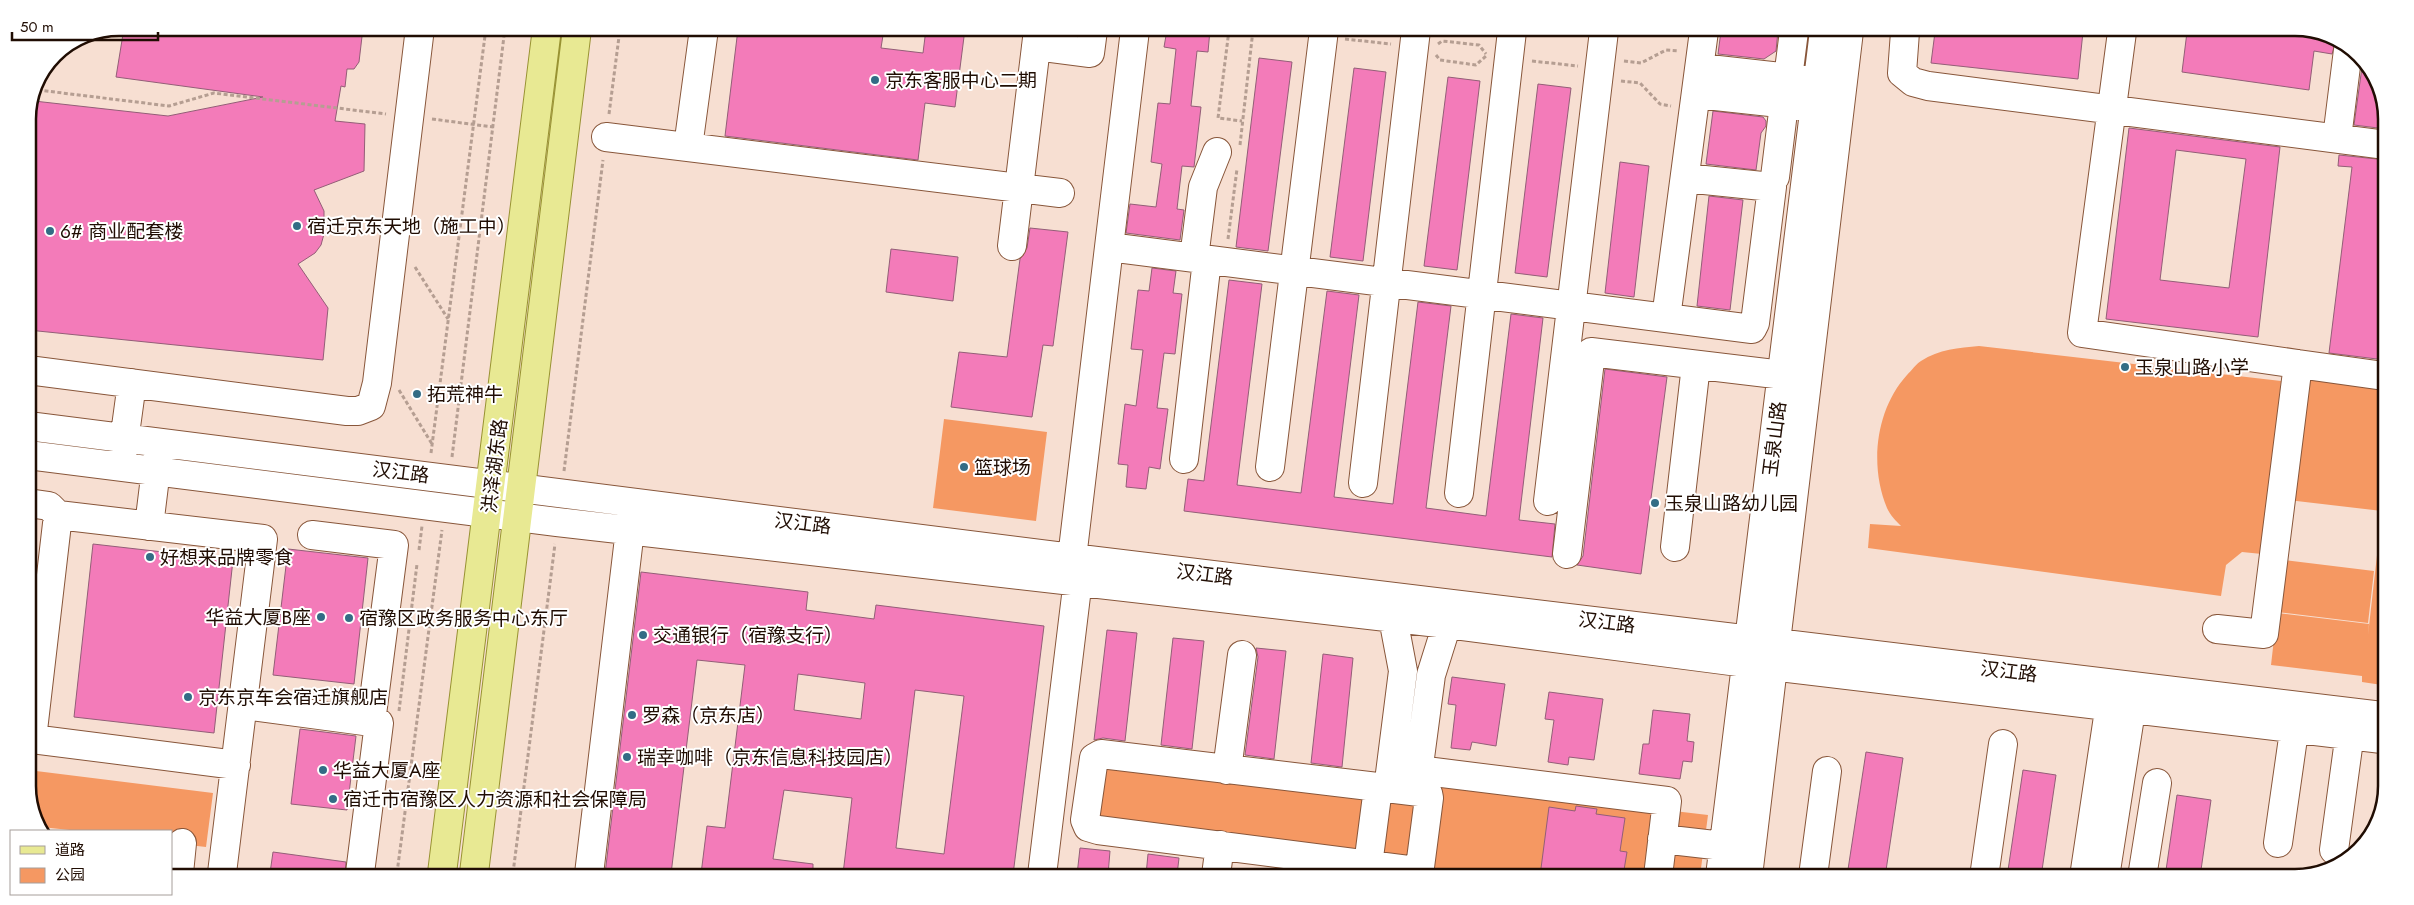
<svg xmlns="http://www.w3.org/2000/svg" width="2414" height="905" font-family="Jost,'Noto Sans SC',sans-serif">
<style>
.green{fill:#f59862}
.building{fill:#f37bb9;stroke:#935e77;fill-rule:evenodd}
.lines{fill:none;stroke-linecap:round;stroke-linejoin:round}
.minor-casing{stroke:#88563a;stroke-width:30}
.major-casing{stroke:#989232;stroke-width:30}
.path{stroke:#b59e92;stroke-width:3;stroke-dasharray:4 2.5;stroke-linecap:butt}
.minor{stroke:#fff;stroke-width:28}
.major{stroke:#e8e993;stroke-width:28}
.poi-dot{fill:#336c85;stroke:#fff;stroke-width:2}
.labels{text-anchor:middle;stroke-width:4;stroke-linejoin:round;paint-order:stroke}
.poi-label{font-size:19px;fill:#200d03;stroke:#fff;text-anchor:start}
.street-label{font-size:19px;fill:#200d03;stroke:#fff}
.rim{fill:none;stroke:#200d03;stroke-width:2.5}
</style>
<rect width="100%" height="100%" fill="#f7dfd2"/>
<path class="green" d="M1979 346 2281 381 2262 554 2242 552 2226 565 2221 596 1868 548 1870 524 1901 526C1896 521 1890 515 1887 508 1869 465 1876 409 1907 375 1912 370 1916 364 1921 361 1939 349 1959 348 1979 346Z
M2304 376 2384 388 2382 685 2362 682V676L2271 665 2277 613 2369 624 2368 635 2382 511 2288 500Z
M944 419 1047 432 1036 521 933 508Z
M2283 560 2374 571 2368 623 2277 612Z
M1101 765 1355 794 1367 801 1361 851 1096 818Z
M28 770 213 793 206 847 171 843V831H79L41 827 28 792Z
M1441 785 1662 805 1654 876H1430Z
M1392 801 1416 804 1409 859 1380 853 1387 802Z
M1674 811 1708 815 1700 876H1667Z"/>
<path class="building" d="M124 28H363L359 62 354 69H347L345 87 341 86 335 121 365 124 364 171 314 190 324 211V234L321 245 315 253 298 264 328 308 323 360 28 330V114L34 101 168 116 263 97 116 77Z
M738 29H884L881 48 923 53 926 29H965L955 107 925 103 918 160 725 136Z
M1167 30H1210L1208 52 1197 51 1191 106 1201 107 1194 167 1182 166 1177 209 1184 210 1180 240 1126 233 1130 204 1156 207 1162 164 1151 162 1158 103 1170 104 1176 49 1164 47Z
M1721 31H1778L1776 51 1764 59 1718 54Z
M1935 32H2083L2078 79 1931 63Z
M2187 32H2324L2336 41 2332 54 2314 51 2309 90 2182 72Z
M1259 58 1292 62 1268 251 1236 247Z
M2363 60 2367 63 2386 113V129L2354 125Z
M1354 68 1386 72 1363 261 1330 257Z
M1448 77 1480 81 1457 270 1424 266Z
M1538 84 1571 88 1547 277 1515 273Z
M1713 111 1763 117 1766 121V126L1761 133 1756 170 1706 164Z
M2129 128 2280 147 2258 337 2106 319ZM2176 150 2246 159 2229 288 2160 280Z
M2339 155 2386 160 2385 360 2329 353 2352 167 2338 166Z
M1620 162 1649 166 1634 297 1605 293Z
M1709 196 1743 200 1730 310 1697 306Z
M1030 228 1068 232 1053 346 1043 345 1032 417 951 407 959 352 1007 357 1020 259 1027 248Z
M891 249 958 257 953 301 886 292Z
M1152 268 1176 271 1173 293 1182 294 1175 354 1164 353 1157 408 1168 409 1160 469 1149 467 1146 489 1126 487 1128 465 1118 464 1125 404 1136 406 1143 350 1131 349 1138 290 1149 291Z
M1229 280 1262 284 1237 485 1301 493 1327 291 1359 295 1334 497 1393 504 1418 302 1451 306 1426 508 1486 516 1511 314 1543 318 1519 520 1555 524 1552 557 1184 511 1188 479 1204 481Z
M1605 369 1667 377 1641 574 1577 565 1583 556Z
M93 544 233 560 214 733 74 717Z
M288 549 368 558 354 684 273 675Z
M641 572 808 592 806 610 874 619 876 605 1044 626 1013 875 843 874 852 798 784 790 773 859 813 864V874H701L707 826 725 828 745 665 697 660 671 874H605ZM798 674 865 683 861 719 794 710ZM915 690 964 696 944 854 896 848Z
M1107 630 1137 633 1125 741 1103 738 1094 740Z
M1173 638 1204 641 1192 749 1161 745Z
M1256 648 1286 651 1274 759 1245 755 1258 657Z
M1323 654 1353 658 1342 767 1311 763Z
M1452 677 1505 684 1496 746 1472 742 1470 750 1451 748 1456 705 1448 704Z
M1549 692 1603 699 1594 760 1569 757 1568 765 1548 762 1554 720 1545 719Z
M1653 710 1690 714 1687 741 1694 742 1692 762 1683 761 1680 779 1639 774 1643 744H1649Z
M300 729 356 736 347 810 291 804Z
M1866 752 1903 758 1885 877 1847 876Z
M2023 770 2056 775 2041 877H2007Z
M2177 795 2211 800 2200 877H2165Z
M1576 806 1597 809 1596 814 1625 818 1620 851 1627 852 1623 876H1540L1549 807 1575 811Z
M1080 848 1110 851 1108 875H1077Z
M273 852 346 862 345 873H270Z
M1148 854 1179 858 1177 875H1146Z"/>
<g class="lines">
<defs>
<path id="minor" d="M1135 30 1109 247 1666 318 1704 31
M1905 32 1902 73 1913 82 1928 86 2386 145
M2122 32 2082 333 2298 364
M1036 46 1090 53 1093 30
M1700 68 1837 83
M1788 78 1794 31
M1697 94 1834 109
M606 137 1060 193
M2337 138 2348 50
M688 147 704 29
M1775 177 1784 104
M1012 246 1038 30
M1194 258 1203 187 1217 152
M1666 318 1752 329 1755 323 1772 187 1685 178
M28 370 347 411H358L371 406 377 383 420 28
M28 426 1072 558 2382 716
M28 455 557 522 1447 624 1746 663 2382 739
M122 456 132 383
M1184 459 1207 260
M1270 467 1324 30
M1363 483 1416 30
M1459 493 1512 31
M1548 501 1604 31
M28 503 49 506 58 515
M149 526 158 453
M312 535 394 545 371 722
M1675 547 1696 365
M1567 554 1591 352 1800 377
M1072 558 1109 247
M2217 629 2264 634 2298 364 2384 376
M243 705 379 723 360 873
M1101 754 1428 793 1429 798 1420 867 1416 871 1098 830 1088 827 1085 820 1094 758Z
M1227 770 1242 655
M1418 770 1667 801 1658 876
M1416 788 1431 675 1447 624
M1388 789 1403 671 1393 618
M1662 839 1723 846
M2278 843 2297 710
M2334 850 2352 718
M1368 865 1378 788
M179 873 182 843
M222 873 263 539 58 515 32 739 236 765
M589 874 632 513
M1042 875 1080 563
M1216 875 1220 845
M1720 876 1824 31
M1748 876 1849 31
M1813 876 1827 771
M1984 877 2003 744
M2084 877 2112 690
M2105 877 2134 691
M2142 877 2157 783"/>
<path id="major" d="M442 873 547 28
M474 873 577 29"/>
</defs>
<use href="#minor" class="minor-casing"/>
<use href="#major" class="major-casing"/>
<path class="path" d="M1229 30 1218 118 1242 121
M1255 30 1301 35
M1345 39 1391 44
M1438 44 1442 41 1479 45 1486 54
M1436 55 1440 60 1476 65 1486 56
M1532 61 1578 66
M1624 61 1641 63 1666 50 1679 51
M1621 81 1640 83 1660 104 1671 106
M38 90 169 106 214 93 386 114
M609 114 620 29
M432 119 493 127
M1240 145 1253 30
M1228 239 1237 169
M415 267 448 319
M399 390 432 444
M431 453 486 28
M452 457 505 28
M564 471 603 160
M419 550 422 526
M399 711 417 564
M397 873 442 530
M513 873 555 544"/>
<use href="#minor" class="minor"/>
<use href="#major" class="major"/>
</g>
<g class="poi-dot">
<circle cx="875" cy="80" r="5"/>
<circle cx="297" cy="226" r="5"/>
<circle cx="50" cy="231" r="5"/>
<circle cx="2125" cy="367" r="5"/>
<circle cx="417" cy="394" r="5"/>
<circle cx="964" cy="467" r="5"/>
<circle cx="1655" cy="503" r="5"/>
<circle cx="150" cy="557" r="5"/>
<circle cx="321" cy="617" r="5"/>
<circle cx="349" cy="618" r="5"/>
<circle cx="643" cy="635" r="5"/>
<circle cx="188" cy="697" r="5"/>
<circle cx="632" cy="715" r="5"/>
<circle cx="627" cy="757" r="5"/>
<circle cx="323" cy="770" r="5"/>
<circle cx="333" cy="799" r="5"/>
</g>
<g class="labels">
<g class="poi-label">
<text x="885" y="87">京东客服中心二期</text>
<text x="307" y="233">宿迁京东天地（施工中）</text>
<text x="60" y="238">6# 商业配套楼</text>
<text x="2135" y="374">玉泉山路小学</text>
<text x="427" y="401">拓荒神牛</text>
<text x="974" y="474">篮球场</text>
<text x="1665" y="510">玉泉山路幼儿园</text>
<text x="160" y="564">好想来品牌零食</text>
<text x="311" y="624" text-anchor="end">华益大厦B座</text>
<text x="359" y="625">宿豫区政务服务中心东厅</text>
<text x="653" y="642">交通银行（宿豫支行）</text>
<text x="198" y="704">京东京车会宿迁旗舰店</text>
<text x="642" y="722">罗森（京东店）</text>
<text x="637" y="764">瑞幸咖啡（京东信息科技园店）</text>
<text x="333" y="777">华益大厦A座</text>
<text x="343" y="806">宿迁市宿豫区人力资源和社会保障局</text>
</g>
<g class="street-label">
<text transform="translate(1774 439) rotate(-83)" y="7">玉泉山路</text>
<text transform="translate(494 466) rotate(-83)" y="7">洪泽湖东路</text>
<text transform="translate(401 472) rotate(7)" y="7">汉江路</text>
<text transform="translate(803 523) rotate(7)" y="7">汉江路</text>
<text transform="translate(1205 574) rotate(7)" y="7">汉江路</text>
<text transform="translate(1607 622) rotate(7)" y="7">汉江路</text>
<text transform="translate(2009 671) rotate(7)" y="7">汉江路</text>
</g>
</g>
<path d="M0 0H2414V905H0ZM119 36H2295A83 83 0 0 1 2378 119V786A83 83 0 0 1 2295 869H119A83 83 0 0 1 36 786V119A83 83 0 0 1 119 36Z" fill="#fff" fill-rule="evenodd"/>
<path class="rim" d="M119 36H2295A83 83 0 0 1 2378 119V786A83 83 0 0 1 2295 869H119A83 83 0 0 1 36 786V119A83 83 0 0 1 119 36Z"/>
<rect x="10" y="830" width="162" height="65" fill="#ffffff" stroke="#a69e9a"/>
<rect x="20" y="846" width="25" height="8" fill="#e8e993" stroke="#a69e9a"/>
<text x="55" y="855" font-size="15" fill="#200d03">道路</text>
<rect x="20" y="868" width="25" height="15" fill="#f59862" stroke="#a69e9a"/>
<text x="55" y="880" font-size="15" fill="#200d03">公园</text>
<path d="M12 32v8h146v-8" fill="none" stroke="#200d03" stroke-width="2.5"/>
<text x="20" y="32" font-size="15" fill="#200d03" stroke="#ffffff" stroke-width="4" paint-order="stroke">50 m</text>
</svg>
